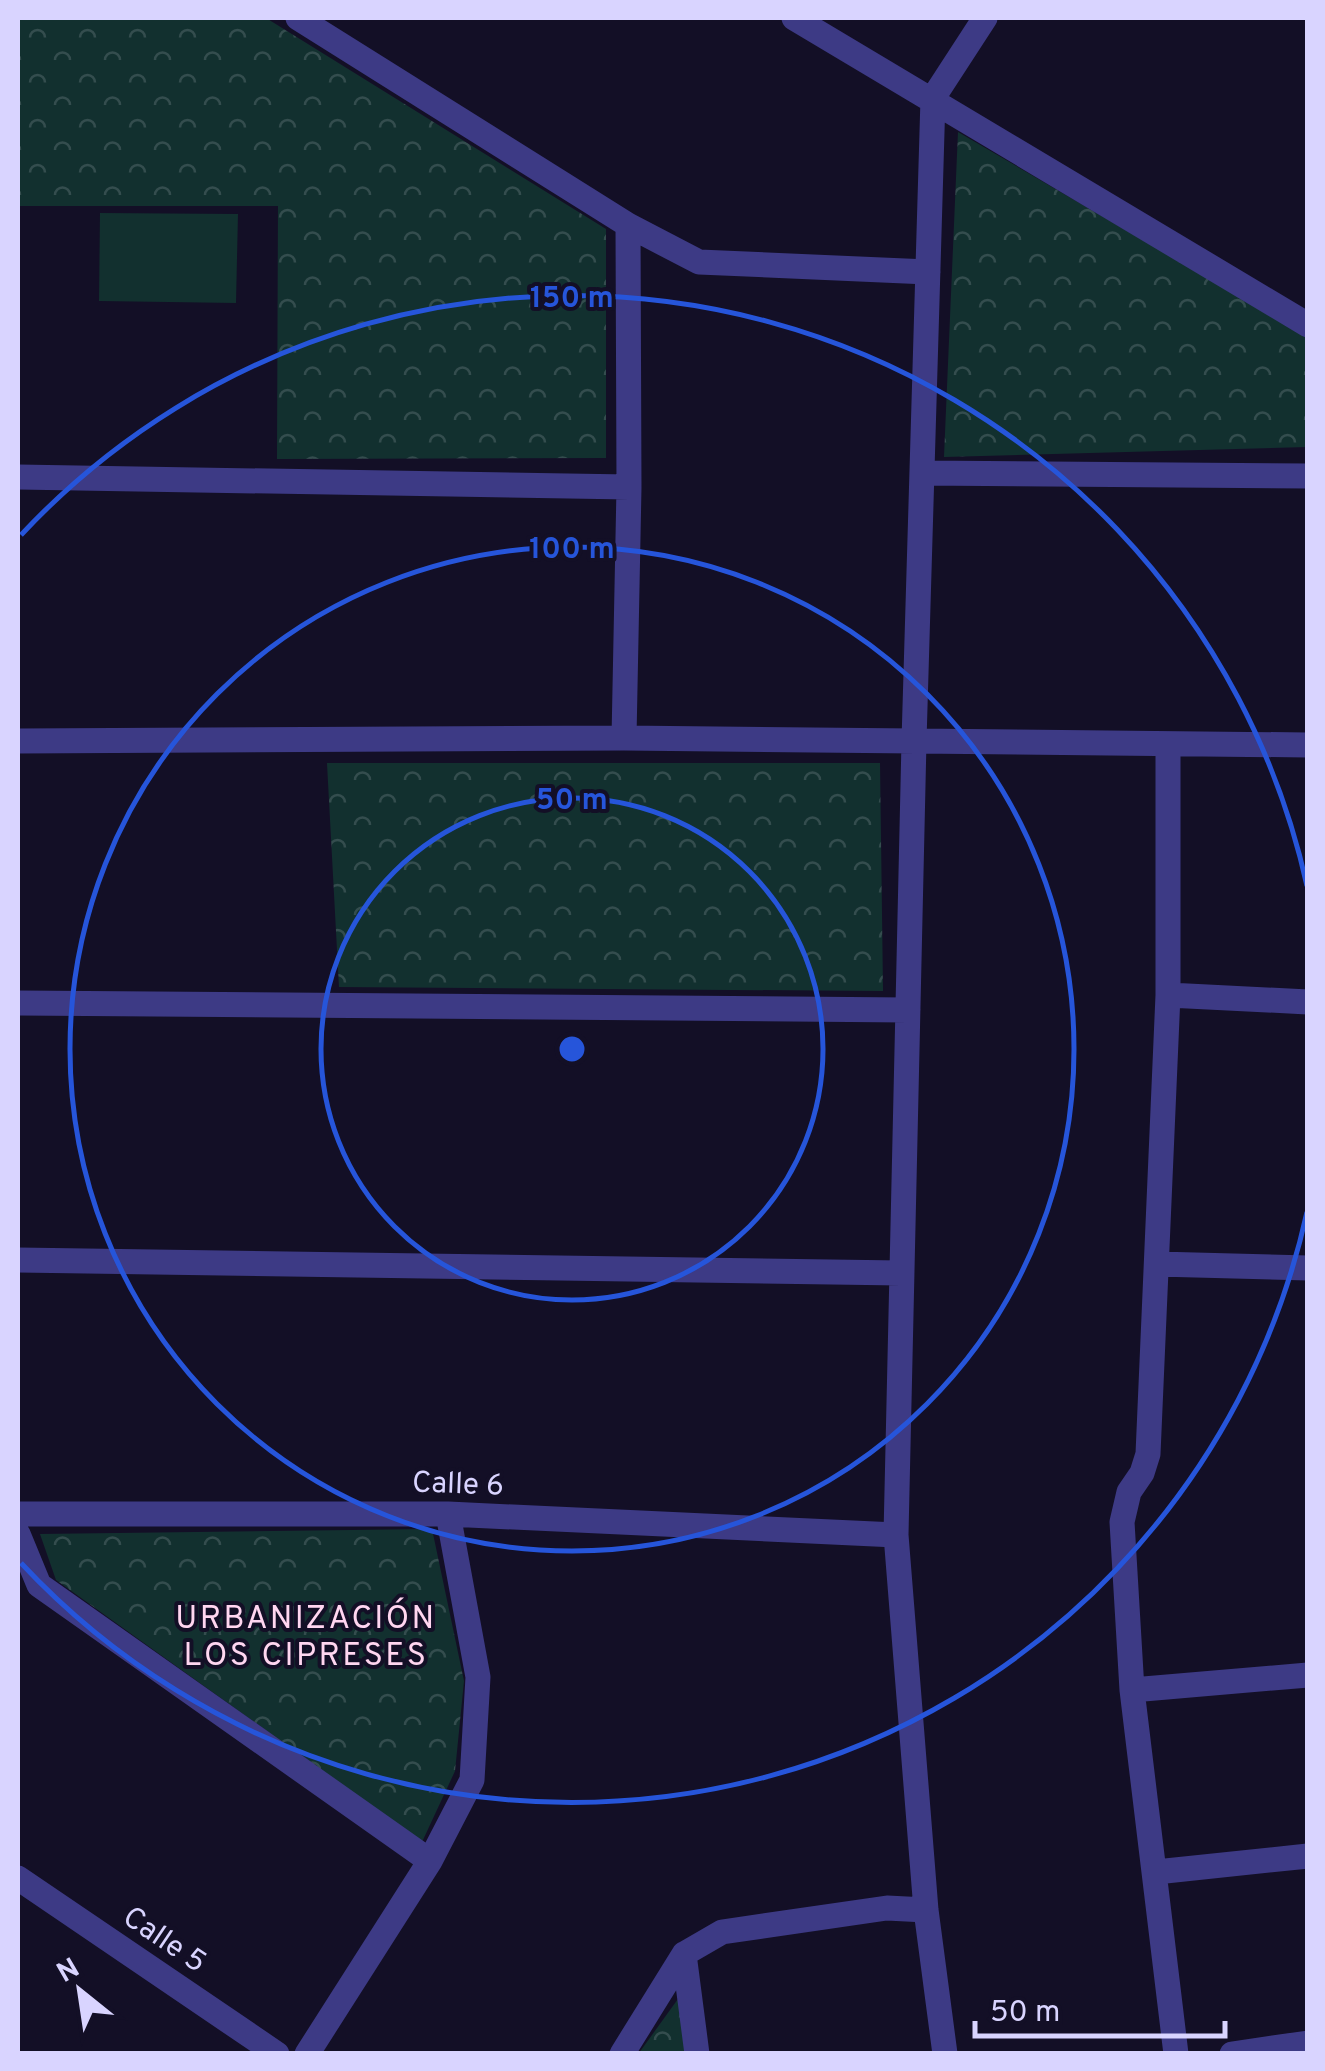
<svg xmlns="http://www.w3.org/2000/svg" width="1325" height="2071" font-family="Overpass,sans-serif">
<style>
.park{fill:url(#park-crowns)}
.pitch{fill:#12302f}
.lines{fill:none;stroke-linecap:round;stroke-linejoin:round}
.minor{stroke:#3d3a85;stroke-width:25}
.ring{fill:none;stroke:#2655da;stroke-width:5}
.labels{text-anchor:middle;stroke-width:8;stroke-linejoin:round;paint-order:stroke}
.street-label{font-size:30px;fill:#d9d4ff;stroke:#130f26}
.neighbourhood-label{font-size:32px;letter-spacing:2.5px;fill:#ffd6f0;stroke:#130f26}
.centre{fill:#2655da;stroke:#130f26;stroke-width:5}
.ring-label{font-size:30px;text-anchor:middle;font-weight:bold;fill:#2655da;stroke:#130f26;stroke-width:8;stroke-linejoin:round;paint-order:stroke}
</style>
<defs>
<pattern id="park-crowns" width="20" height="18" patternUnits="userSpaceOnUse" patternTransform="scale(2.5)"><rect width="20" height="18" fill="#12302f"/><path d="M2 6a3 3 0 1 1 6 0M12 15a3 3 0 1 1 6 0" fill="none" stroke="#344d4e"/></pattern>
</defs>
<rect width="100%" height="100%" fill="#130f26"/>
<path class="park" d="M18 18H266L606 229V458L277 459 278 206H18Z
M958 132 1307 336V447L944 457Z
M327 763H880L883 991 339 987Z
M432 1529 464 1681 455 1771 422 1842 56 1580 40 1534Z
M683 1992 691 2053H639Z"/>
<path class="pitch" d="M100 213 238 214 236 303 99 301Z"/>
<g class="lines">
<path class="minor" d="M298 18 628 225 699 262 928 272
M794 18 1308 325
M922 473 1308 476
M18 477 629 487
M624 738 629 487 628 225
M18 741 624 738 1308 745
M1168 744V995L1148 1454 1142 1473 1129 1492 1122 1522 1132 1690 1176 2054
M1168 995 1308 1002
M18 1003 908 1010
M18 1260 901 1273
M1157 1264 1308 1268
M18 1514H448L896 1535
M18 1534 39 1585 430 1861
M1132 1690 1308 1675
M1156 1872 1308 1856
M18 1878 277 2054
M684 1954 697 2054
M307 2054 430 1861 472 1780 478 1677 448 1514
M622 2054 684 1954 722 1932 887 1908 926 1910
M945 2054 926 1910 896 1535 914 741 933 98 985 18
M1232 2054 1308 2043"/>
</g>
<g class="ring">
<circle cx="572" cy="1049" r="251"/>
<circle cx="572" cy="1049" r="502"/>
<path d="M1307 1212A753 753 0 0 1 21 1563M21 535A753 753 0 0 1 1307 886"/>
</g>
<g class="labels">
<g class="street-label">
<text transform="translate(458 1483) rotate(2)" y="10">Calle 6</text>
<text transform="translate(165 1939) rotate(34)" y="10">Calle 5</text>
</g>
<g class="neighbourhood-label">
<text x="306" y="1628">URBANIZACIÓN<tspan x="306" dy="37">LOS CIPRESES</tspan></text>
</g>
</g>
<circle cx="572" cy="1049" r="15" class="centre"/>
<g class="ring-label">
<text x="572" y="307">150 m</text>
<text x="572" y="558">100 m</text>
<text x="572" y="809">50 m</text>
</g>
<rect width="1325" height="2071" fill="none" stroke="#d9d4ff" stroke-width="40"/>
<g transform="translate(80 1991) rotate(330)" stroke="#130f26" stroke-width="8" paint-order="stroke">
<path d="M0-8L18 38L0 25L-18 38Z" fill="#d9d4ff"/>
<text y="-15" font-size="28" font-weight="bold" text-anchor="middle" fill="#d9d4ff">N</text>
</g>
<path d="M975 2021v15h250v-15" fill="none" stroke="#d9d4ff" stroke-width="5"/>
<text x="990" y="2021" font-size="30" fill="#d9d4ff" stroke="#130f26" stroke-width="8" paint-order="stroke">50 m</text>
</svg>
